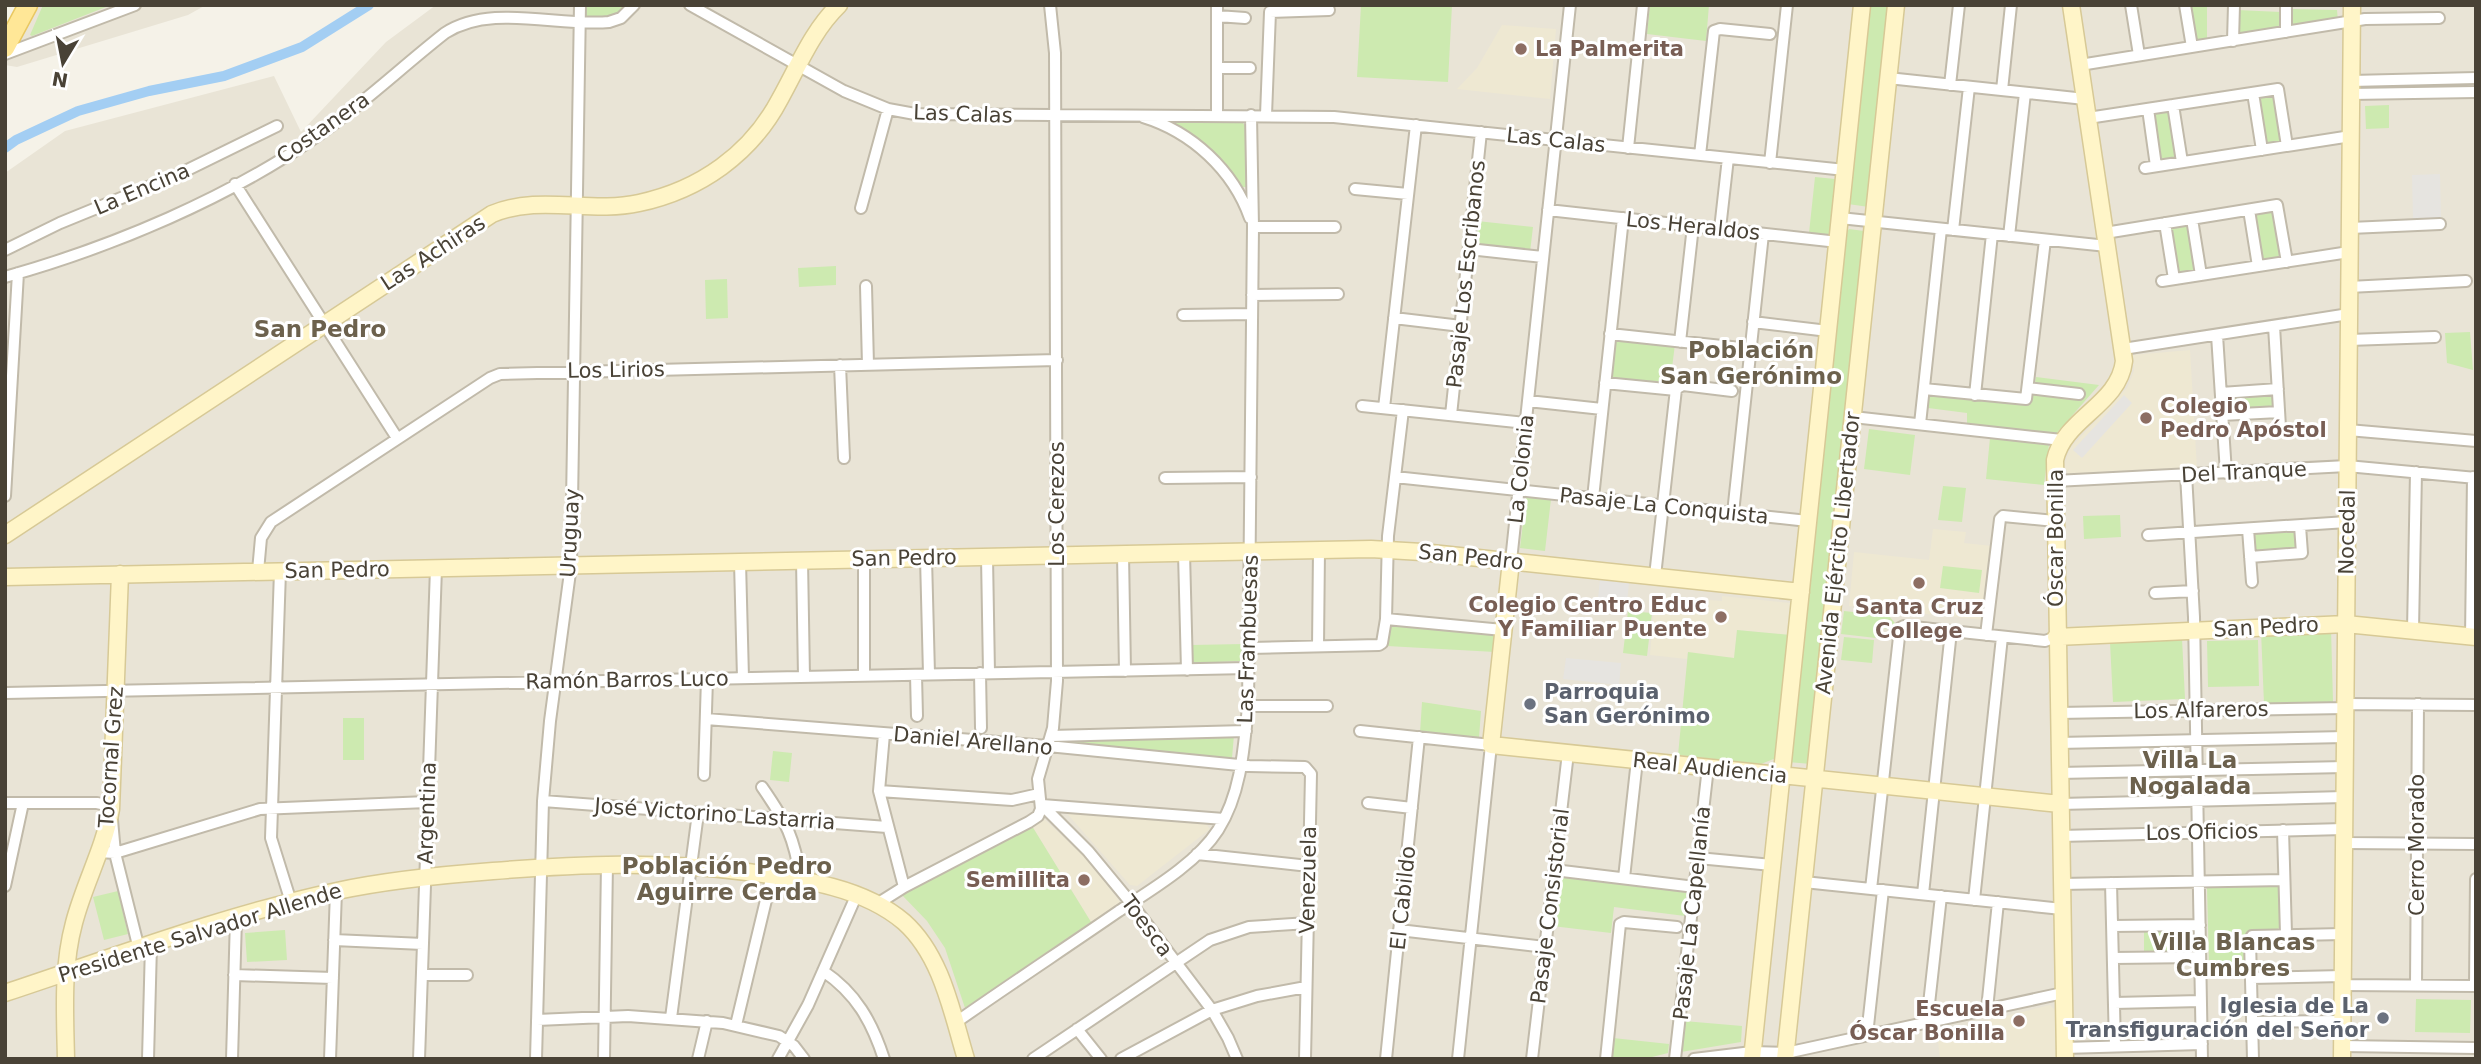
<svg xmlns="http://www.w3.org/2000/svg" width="2481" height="1064" font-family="'DejaVu Sans',sans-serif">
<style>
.residential{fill:#e9e4d6}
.education{fill:#eee8d2}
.green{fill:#cdeab0}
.parking{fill:#e6e4e0}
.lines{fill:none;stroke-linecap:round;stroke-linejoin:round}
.canal{stroke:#a3cef3;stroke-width:10}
.street-casing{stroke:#c1baaa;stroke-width:14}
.secondary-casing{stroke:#d7c996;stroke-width:19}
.primary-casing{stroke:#e9c862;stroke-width:21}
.street{stroke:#fff;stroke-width:10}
.secondary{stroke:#fff5c8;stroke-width:16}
.primary{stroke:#ffe797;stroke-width:18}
.education-dot{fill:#8d6e63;stroke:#fff;stroke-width:2.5}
.worship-dot{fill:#6b7280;stroke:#fff;stroke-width:2.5}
.labels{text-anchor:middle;stroke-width:6;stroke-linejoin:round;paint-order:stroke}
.education-label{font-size:21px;font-weight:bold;fill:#785e54;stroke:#fff;text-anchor:end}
.street-label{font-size:21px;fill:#494236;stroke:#fff}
.worship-label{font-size:21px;font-weight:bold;fill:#5b616d;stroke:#fff;text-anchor:start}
.neighbourhood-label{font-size:23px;font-weight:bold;fill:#6c614d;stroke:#fff}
</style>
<rect width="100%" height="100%" fill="#f5f2e8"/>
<path class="residential" d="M23 5H206L188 15 17 67 5 65V40Z
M436 5H2476V1059H5V173L65 131 274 76 301 132 386 42Z"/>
<path class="education" d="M1502 25 1556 29 1550 99 1457 89 1477 68Z
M2190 350 2197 469 2068 476 2067 470 2063 469 2070 448 2127 388 2134 371 2133 355Z
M1933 529 1966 532 1964 543 1992 546 1984 620 1849 606 1854 552 1929 560Z
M1655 596 1722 601V596L1790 603 1787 635 1737 630 1734 658 1687 653V659L1650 655Z
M1063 809 1204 821 1210 829 1137 886 1130 885Z
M1044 819 1085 857 1121 903 1091 922 1032 826Z
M2050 1005 2055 1010 2056 1059H1940L1937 1033Z"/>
<path class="green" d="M43 5H111L32 36 30 35Z
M584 5H628C616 16 598 24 584 14Z
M1361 5H1452L1448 82 1357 77Z
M1650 5H1709L1706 41 1647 34Z
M1867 5H1891L1869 207 1848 204Z
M2190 5H2207V40L2195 42Z
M2291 9 2337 10 2338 21 2291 27Z
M2237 10 2281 12 2282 28 2237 35Z
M2274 92 2282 142 2266 145 2257 95Z
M2389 105V128L2366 129 2365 106Z
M2167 109 2171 112 2178 157 2176 160 2162 161 2153 114 2154 112Z
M1176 119H1240L1246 127 1247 187H1243L1220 158 1176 124Z
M1815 177 1835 179 1840 182 1835 236 1809 233Z
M2275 209 2284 259 2264 262 2260 259 2253 215 2255 212Z
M1477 221 1533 227 1530 252 1475 245Z
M2189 224 2197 272 2176 276 2168 226Z
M1849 229 1864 231 1868 239 1811 764 1788 762 1844 236Z
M836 266V285L799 287 798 268Z
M727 279 728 318 706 319 705 280Z
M2470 332 2473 370 2447 363 2445 333Z
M1618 336 1675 344 1670 384 1612 378 1615 341Z
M2036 377 2099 385 2055 435 1967 423V413L1928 408 1930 393 2031 404Z
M2275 392 2276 410 2226 412 2225 395Z
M1869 429 1915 435 1910 475 1864 469Z
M1990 438 2049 444 2044 485 1986 479Z
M1943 486 1966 488 1962 522 1938 520Z
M1526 496 1551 499 1545 551 1520 548Z
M2120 515 2121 537 2084 539 2083 516Z
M2298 530 2299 549 2253 551 2252 533Z
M1943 566 1982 570 1979 593 1940 588Z
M1628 611 1652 613 1647 656 1623 653Z
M1844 611 1889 616 1895 623 1894 629 1878 628 1876 638 1841 634Z
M1389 621 1497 632 1495 652 1387 646Z
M2331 629 2333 702 2264 704 2261 631Z
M1737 630 1790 635 1776 758 1761 764 1678 755 1688 652 1734 658Z
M1844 637 1874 640 1872 663 1841 660Z
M2182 638 2185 699 2113 702 2110 642Z
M2258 640 2259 686 2208 687 2207 641Z
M1244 644V659L1241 661 1193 663 1191 645Z
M1422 702 1481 711 1479 738 1420 733Z
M343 718H364V760H343Z
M1234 735 1232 758 1060 745V740Z
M773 751 792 753 789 782 770 780Z
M1032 826 1091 922 965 1008 945 948 927 921 901 894Z
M1559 872 1688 888 1685 916 1614 907 1611 933 1552 926Z
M2280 884 2282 926 2276 930H2249L2246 936 2248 962 2209 964 2207 888 2211 885Z
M118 891 128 934 104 940 93 897Z
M285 930 287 960 247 962 245 933Z
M2144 930H2187V952L2144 953Z
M2416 999 2471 1000 2470 1033 2415 1032Z
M1684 1021 1742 1026 1741 1042 1681 1052Z
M1613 1038 1669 1044 1668 1053 1644 1059H1611Z"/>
<path class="parking" d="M2440 174 2441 218 2413 219 2412 175Z
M2124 395 2132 403 2082 458 2073 450Z
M1600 579 1629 583 1627 602 1598 599Z
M1566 658 1621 663 1619 685 1563 679Z"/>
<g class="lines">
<path class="canal" d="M5 148 16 140 78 111 149 91 224 76 302 47 369 5"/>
<defs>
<path id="street" d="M690 5 844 91 888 109 915 114 1334 117 1845 170
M1217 5V115
M2131 5 2139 55
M2185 5 2192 47
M1217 16 1245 18
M2286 32V5
M2233 41 2234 5
M5 54 135 5
M2080 65 2365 19 2439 18
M1217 68H1250
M1888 78 2085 99
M2351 81 2476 78
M1950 85 1959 5
M2002 90 2011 5
M2253 93 2262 150
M2351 94 2476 92
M2173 105 2182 162
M2148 109 2156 166
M1266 115 1270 12 1329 10
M1143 117C1192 132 1233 170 1250 218
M2088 118 2278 89 2287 146
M1628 148 1643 5
M1700 155 1714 31 1720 29 1770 34
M1770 163 1787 5
M2145 168 2351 136
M235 184 397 438
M1355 189 1408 194
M861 208 888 109
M1548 210 1838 242
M2249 210 2258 266
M1840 218 2107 246
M2192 219 2201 275
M2165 223 2174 279
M1253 227H1335
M2350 228 2440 224
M1720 229 1728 158
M1953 230 1969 87
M2105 233 2277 205 2287 262
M2009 236 2025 93
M1469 249 1543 257
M5 250 60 223 175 176 277 126
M5 277C112 247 229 198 320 134 364 103 403 66 445 33 491 3 557 27 609 22L621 18 634 5
M2162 281 2349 252
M866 286 868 365
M2349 287 2466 281
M1252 295 1338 294
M1183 315 1252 314
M1394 318 1461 326
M1753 322 1828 331
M2274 326 2280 427
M1610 334 1750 349
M2217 335 2226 473
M2349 340 2435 337
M1680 342 1693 226
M2123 349 2349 314
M840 365 844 458
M1605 383 1676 390
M2028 388 2079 394
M1924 389 2026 399 2045 240
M2221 393 2278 389
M1975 395 1992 234
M1528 401 1602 409
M1362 406 1526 423
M1384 408 1416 125
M1451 415 1481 132
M2222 415 2279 412
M1853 417 2062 440
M1920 424 1941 229
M2348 430 2476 441
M2186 474 2194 617 2202 1059
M1395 477 1808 521
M1165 478 1251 477
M2055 481 2347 466 2476 478
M5 496 18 273
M1593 498 1623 218
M1733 513 1763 234
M2248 529 2252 582
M2148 535 2347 522
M1184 553 1187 670
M1123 554 1125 671
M987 557 989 673
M2250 557 2302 553 2300 526
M926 558 929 674
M802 560 804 677
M1511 561 1570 5
M740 562 743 678
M258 571 261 538 271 522 490 378 500 374 1057 360
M280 571 271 838 291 902
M1655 576 1676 389 1683 385 1732 391
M2155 593 2193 591
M1386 619 1503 630
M2413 630 2416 472
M1986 635 2000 519 2003 516 2055 521
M2471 637 2473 477
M1318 646 1319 550
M1250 648 1379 645 1382 643 1386 619 1388 536 1403 410
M980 673 981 728
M916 675 917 716
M864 676V559
M5 693 1249 668
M2345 704 2476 705
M1248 706H1327
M2058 713 2345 708
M706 719 1048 746 1249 766 1305 767 1311 774 1305 1059
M1360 731 1491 745 1458 1059
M884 734 879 791 904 887
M1051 736 1246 731
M2058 743 2345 737
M2059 773 2345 767
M704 775 707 679
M762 787C787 823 794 837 801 880
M879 791 1012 800 1039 794
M543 801 887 827
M5 803H97L106 805 111 809 115 853 139 949
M1368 803 1412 808
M2060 804 2344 797
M1042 805 1088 851 1131 903 1212 1010 1228 1038 1237 1059
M1042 805 1224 819
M2283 830 2286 934
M2060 836 2344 829
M2344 843 2476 844
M99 852 115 853 260 809 427 802
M1197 854 1309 866
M1698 858 1772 865
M1554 870 1695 887
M1624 878 1637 760
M1804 882 2062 909
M2111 883 2115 1046
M2061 884 2284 880
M5 886 23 803
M1871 889 1900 628 1904 626 2045 641 2056 637
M1923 894 1951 631
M1974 900 2002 637
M877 904 904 887 1029 822 1038 816 1041 809 1038 779 1053 728 1057 681 1055 53 1050 5
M2112 926 2200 925
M1399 930 1545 947
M334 940 423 944
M2113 958 2200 957
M823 971C856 993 872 1022 884 1059
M234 975 333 978
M422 975H467
M2251 978 2343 976
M2343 985 2476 986
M2416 986 2418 704
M2475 986 2476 879
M2114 1003 2201 1001
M1987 1009 1998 902
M671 1018 698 813
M537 1020 628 1016 723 1023 779 1036 794 1046 804 1059
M1927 1022 1941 896
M2252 1022 2342 1021
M955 1023C1009 985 1064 949 1119 911 1151 890 1197 863 1218 830 1241 794 1244 748 1248 706L1253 227 1251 115
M736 1025 772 875
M1077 1029 1101 1059
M1867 1035 1883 890
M2342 1046 2476 1048
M2064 1048 2202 1044
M148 1059 151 945
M232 1059 236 918
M330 1059 336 891
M419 1059 436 568
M536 1059 543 801 550 721 571 565 580 5
M604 1059 607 864
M698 1059 707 1021
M778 1059 808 1005 857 894
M1033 1059 1210 940 1249 927 1308 923
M1121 1059 1212 1010 1257 996 1306 987
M1386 1059 1419 737
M1532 1059 1568 753
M1606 1059 1620 924 1624 922 1677 927
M1675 1059 1708 767
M1694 1059 1752 1052 1786 1053 2063 993
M2253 1059 2250 940 2252 936 2343 934"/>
<path id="secondary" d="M5 535 492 214C540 194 590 214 639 203 700 190 751 154 780 99 798 67 812 31 839 5
M1511 561 1491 745 2060 804
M5 577 1371 549 1422 552 1801 592
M2056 637 2346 624 2476 637
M5 993C114 957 224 915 337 891 388 880 440 875 493 871 578 864 662 861 747 872 800 879 862 886 904 922 942 956 952 1013 966 1059
M66 1059C65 1014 62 967 74 923 84 884 104 849 111 809L120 574
M1752 1059 1862 5
M1785 1059 1896 5
M2065 1059 2055 460C2064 418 2119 405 2124 361L2071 5
M2342 1059 2352 5"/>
<path id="primary" d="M5 48 28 5"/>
</defs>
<use href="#street" class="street-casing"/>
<use href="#secondary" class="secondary-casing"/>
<use href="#primary" class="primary-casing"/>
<use href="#street" class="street"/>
<use href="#secondary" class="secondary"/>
<use href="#primary" class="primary"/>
</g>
<g class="education-dot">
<circle cx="1521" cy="49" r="7"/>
<circle cx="2146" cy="418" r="7"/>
<circle cx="1919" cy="583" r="7"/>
<circle cx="1721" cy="617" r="7"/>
<circle cx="1084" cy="880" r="7"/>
<circle cx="2019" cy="1021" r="7"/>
</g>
<g class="worship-dot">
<circle cx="1530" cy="704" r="7"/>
<circle cx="2383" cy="1018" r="7"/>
</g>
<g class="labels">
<g class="education-label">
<text x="1535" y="56" text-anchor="start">La Palmerita</text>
<text x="2160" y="413" text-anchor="start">Colegio<tspan x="2160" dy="24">Pedro Apóstol</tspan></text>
<text x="1707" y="612">Colegio Centro Educ<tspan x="1707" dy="24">Y Familiar Puente</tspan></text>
<text x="1919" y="614" text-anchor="middle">Santa Cruz<tspan x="1919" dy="24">College</tspan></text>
<text x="1070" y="887">Semillita</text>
<text x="2005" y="1016">Escuela<tspan x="2005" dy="24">Óscar Bonilla</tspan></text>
</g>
<g class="street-label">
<text transform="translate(963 114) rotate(2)" y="7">Las Calas</text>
<text transform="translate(323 128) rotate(-35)" y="7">Costanera</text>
<text transform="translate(1556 140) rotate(6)" y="7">Las Calas</text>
<text transform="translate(142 189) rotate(-23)" y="7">La Encina</text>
<text transform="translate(1693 226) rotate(6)" y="7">Los Heraldos</text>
<text transform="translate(433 253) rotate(-33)" y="7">Las Achiras</text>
<text transform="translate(1466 274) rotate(-84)" y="7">Pasaje Los Escribanos</text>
<text transform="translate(616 370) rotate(-1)" y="7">Los Lirios</text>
<text transform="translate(1521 469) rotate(-84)" y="7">La Colonia</text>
<text transform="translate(2244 472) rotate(-3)" y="7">Del Tranque</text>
<text transform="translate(1057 504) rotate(-90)" y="7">Los Cerezos</text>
<text transform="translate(1664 506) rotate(6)" y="7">Pasaje La Conquista</text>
<text transform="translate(2347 532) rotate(-89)" y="7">Nocedal</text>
<text transform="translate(570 533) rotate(-87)" y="7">Uruguay</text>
<text transform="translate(2056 538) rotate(-90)" y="7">Óscar Bonilla</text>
<text transform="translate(1838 553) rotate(-84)" y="7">Avenida Ejército Libertador</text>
<text transform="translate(1471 557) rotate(6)" y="7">San Pedro</text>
<text transform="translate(904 558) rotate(-1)" y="7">San Pedro</text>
<text transform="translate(337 570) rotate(-1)" y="7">San Pedro</text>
<text transform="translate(2266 627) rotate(-3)" y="7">San Pedro</text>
<text transform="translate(1248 639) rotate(-88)" y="7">Las Frambuesas</text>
<text transform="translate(627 680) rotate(-1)" y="7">Ramón Barros Luco</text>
<text transform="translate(2201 710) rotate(-1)" y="7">Los Alfareros</text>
<text transform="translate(973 741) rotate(5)" y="7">Daniel Arellano</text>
<text transform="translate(111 757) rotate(-86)" y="7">Tocornal Grez</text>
<text transform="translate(1710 768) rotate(6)" y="7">Real Audiencia</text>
<text transform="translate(427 813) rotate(-88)" y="7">Argentina</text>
<text transform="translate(715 814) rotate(4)" y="7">José Victorino Lastarria</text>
<text transform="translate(2202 832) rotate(-1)" y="7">Los Oficios</text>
<text transform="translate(2417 845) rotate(-90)" y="7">Cerro Morado</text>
<text transform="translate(1308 880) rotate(-89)" y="7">Venezuela</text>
<text transform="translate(1403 898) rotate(-84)" y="7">El Cabildo</text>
<text transform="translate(1550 906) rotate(-83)" y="7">Pasaje Consistorial</text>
<text transform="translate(1692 913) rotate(-84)" y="7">Pasaje La Capellanía</text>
<text transform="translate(1147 926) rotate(53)" y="7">Toesca</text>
<text transform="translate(200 933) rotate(-17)" y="7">Presidente Salvador Allende</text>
</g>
<g class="worship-label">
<text x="1544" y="699">Parroquia<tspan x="1544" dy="24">San Gerónimo</tspan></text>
<text x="2369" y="1013" text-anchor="end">Iglesia de La<tspan x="2369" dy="24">Transfiguración del Señor</tspan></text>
</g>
<g class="neighbourhood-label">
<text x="320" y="337">San Pedro</text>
<text x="1751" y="358">Población<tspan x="1751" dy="26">San Gerónimo</tspan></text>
<text x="2190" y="768">Villa La<tspan x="2190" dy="26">Nogalada</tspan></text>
<text x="727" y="874">Población Pedro<tspan x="727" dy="26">Aguirre Cerda</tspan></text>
<text x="2233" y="950">Villa Blancas<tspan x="2233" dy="26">Cumbres</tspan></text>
</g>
</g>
<rect width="2481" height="1064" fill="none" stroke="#494236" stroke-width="14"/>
<g transform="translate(63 63) rotate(190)" stroke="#ffffff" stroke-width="5" paint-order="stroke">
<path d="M0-5L12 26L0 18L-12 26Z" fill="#494236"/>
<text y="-10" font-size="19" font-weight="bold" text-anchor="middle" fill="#494236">N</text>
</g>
</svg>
